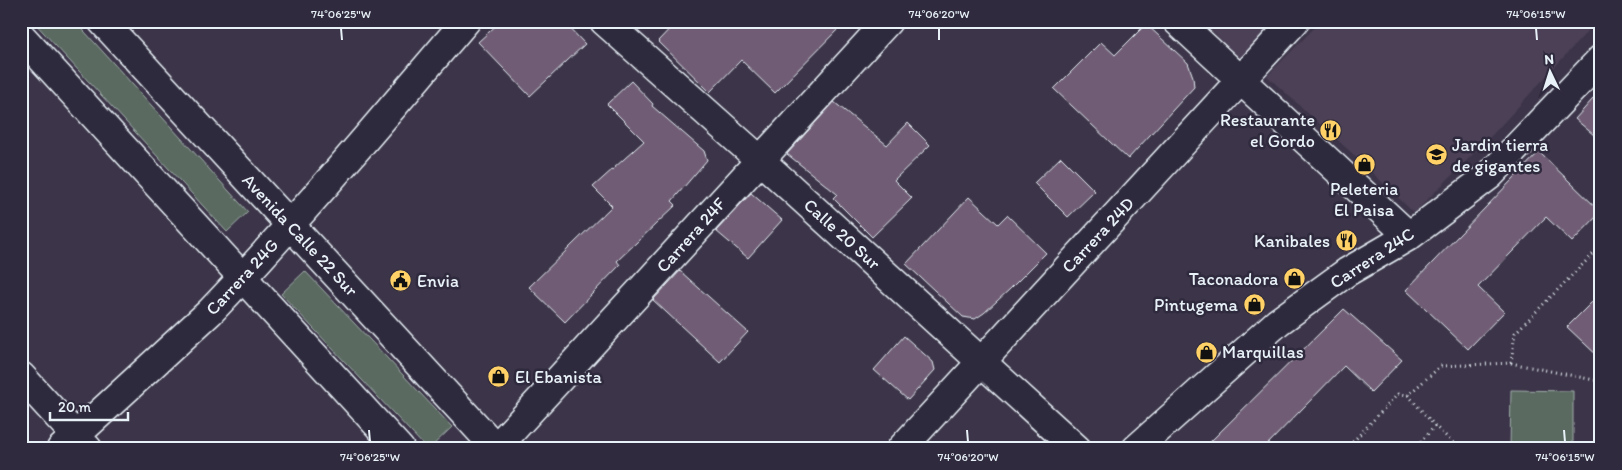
<svg xmlns="http://www.w3.org/2000/svg" width="1622" height="470" font-family="Itim,sans-serif">
<style>
.built{fill:#4c4056}
.green{fill:#5a6a61;stroke:#a1aeac}
.building{fill:#705d75;stroke:#e8f1f8}
.lines{fill:none;stroke-linecap:round;stroke-linejoin:round}
.minor-casing{stroke:#e8f1f8;stroke-width:31}
.primary-casing{stroke:#e8f1f8;stroke-width:31}
.path{stroke:#e8f1f8;stroke-width:3;stroke-dasharray:1 4;stroke-linecap:butt}
.minor{stroke:#2f2a3d;stroke-width:28}
.primary{stroke:#2f2a3d;stroke-width:28}
.ticks{fill:none;stroke:#e8f1f8;stroke-width:2}
.labels{text-anchor:middle;stroke-width:5;stroke-linejoin:round;paint-order:stroke}
.poi-label{font-size:18px;fill:#e8f1f8;stroke:#2f2a3d;text-anchor:end}
.street-label{font-size:18px;fill:#e8f1f8;stroke:#2f2a3d}
.neatline{fill:none;stroke:#e8f1f8;stroke-width:2}
.ticks-label{font-size:12px;text-anchor:middle;fill:#e8f1f8}
</style>
<rect width="100%" height="100%" fill="#3c3448"/>
<filter id="ink" filterUnits="userSpaceOnUse"><feTurbulence type="fractalNoise" baseFrequency=".02" numOctaves="2"/><feDisplacementMap in="SourceGraphic" scale="10" xChannelSelector="R" yChannelSelector="G"/><feConvolveMatrix kernelMatrix="1 2 1 2 8 2 1 2 1" color-interpolation-filters="sRGB"/></filter>
<g filter="url(#ink)">
<path class="built" d="M1202 21H1275L1240 59Z
M1321 21H1489L1493 25 1490 21H1597L1494 133 1414 213 1355 156 1267 76Z"/>
<path class="green" d="M33 21H75L248 212 227 232Z
M305 271 452 427 429 449H427L281 294Z
M1511 390 1573 391V449H1510Z"/>
<path class="building" d="M501 21H563L585 44 530 96 478 42Z
M677 21H846L775 93 741 60 710 92 658 41Z
M1146 24 1188 63 1193 77 1194 87 1128 159 1054 89 1101 42 1115 55Z
M631 81 653 104 652 106 704 151 707 160 672 201 676 205 617 261 620 265 565 322 529 287 612 206 593 187 644 141 607 104Z
M1601 90V141L1575 119Z
M834 102 887 145 908 123 930 145 894 180 912 198 872 237 833 198 837 194 787 154Z
M1539 152 1601 212 1572 242 1546 217 1478 287 1504 312 1468 349 1406 290Z
M1061 157 1095 191 1068 217 1034 183Z
M751 193 782 220 748 258 716 231Z
M969 197 998 224 1007 215 1046 253 1010 289 984 313 975 319 963 317 906 264Z
M680 271 748 332 720 362 653 300Z
M1601 293V359L1567 327Z
M1344 309 1402 360 1371 392 1344 366 1263 449H1203Z
M904 336 933 362 935 370 908 400 874 370Z"/>
<g class="lines">
<defs>
<path id="minor" d="M604 21 760 160 1077 449
M1177 21 1409 236
M21 376 88 449
M61 449 210 312C299 219 382 119 466 21
M495 449 888 21
M901 449 1295 21
M1136 449 1278 322 1347 272 1409 236 1490 175 1601 59"/>
<path id="primary" d="M102 21 497 449
M21 36 400 449"/>
</defs>
<use href="#minor" class="minor-casing"/>
<use href="#primary" class="primary-casing"/>
<path class="path" d="M1511 363 1515 333 1601 246
M1435 426 1408 395 1441 366 1511 363 1599 381 1601 383
M1346 449 1398 394 1408 395
M1414 449 1435 426 1460 449"/>
<use href="#minor" class="minor"/>
<use href="#primary" class="primary"/>
</g>
</g>
<path class="ticks" d="M341 28 342 40M939 28V40M1536 28 1537 40M369 430 370 442M967 430 968 442M1564 430 1565 442"/>
<defs>
<symbol id="restaurant-disc" viewBox="-11 -11 22 22"><circle r="9.5" fill="#ffd166" stroke="#2f2a3d"/><path d="M-5-6h1v4h1v-4h1v4h1v-4h1v5L-1.5 .5V6h-2V.5L-5-1ZM5-6V6H3V1.5H1.5Q1.5-4 5-6Z" fill="#111"/></symbol>
<symbol id="school-disc" viewBox="-11 -11 22 22"><circle r="9.5" fill="#ffd166" stroke="#2f2a3d"/><path d="M0-5L7-2L0 1L-7-2ZM-4 1L0 2.5L4 1V4Q0 6-4 4Z" fill="#111"/></symbol>
<symbol id="shop-disc" viewBox="-11 -11 22 22"><circle r="9.5" fill="#ffd166" stroke="#2f2a3d"/><path d="M-5-2.5h2.3a2.7 3.5 0 0 1 5.4 0H5L5.5 6h-11ZM-1.5-2.5h3a1.5 2.3 0 0 0-3 0Z" fill="#111"/></symbol>
<symbol id="civic-disc" viewBox="-11 -11 22 22"><circle r="9.5" fill="#ffd166" stroke="#2f2a3d"/><path d="M-.6-6.5H3V-4.5H.6V-3L4-1V1h2V6H-6V1h2V-1L-.6-3ZM-1.2 2.5V6h2.4V2.5Z" fill="#111"/></symbol>
</defs>
<g fill-rule="evenodd">
<use href="#restaurant-disc" x="1318" y="118" width="25" height="25"/>
<use href="#school-disc" x="1424" y="142" width="25" height="25"/>
<use href="#shop-disc" x="1352" y="152" width="25" height="25"/>
<use href="#restaurant-disc" x="1334" y="228" width="25" height="25"/>
<use href="#shop-disc" x="1282" y="266" width="25" height="25"/>
<use href="#civic-disc" x="388" y="268" width="25" height="25"/>
<use href="#shop-disc" x="1242" y="292" width="25" height="25"/>
<use href="#shop-disc" x="1194" y="340" width="25" height="25"/>
<use href="#shop-disc" x="486" y="364" width="25" height="25"/>
</g>
<g class="labels">
<g class="poi-label">
<text x="1315" y="126">Restaurante<tspan x="1315" dy="21">el Gordo</tspan></text>
<text x="1452" y="151" text-anchor="start">Jardin tierra<tspan x="1452" dy="21">de gigantes</tspan></text>
<text x="1364" y="195" text-anchor="middle">Peleteria<tspan x="1364" dy="21">El Paisa</tspan></text>
<text x="1330" y="247">Kanibales</text>
<text x="1278" y="285">Taconadora</text>
<text x="417" y="287" text-anchor="start">Envia</text>
<text x="1238" y="311">Pintugema</text>
<text x="1222" y="358" text-anchor="start">Marquillas</text>
<text x="515" y="383" text-anchor="start">El Ebanista</text>
</g>
<g class="street-label">
<text transform="translate(842 234) rotate(42)" y="6">Calle 20 Sur</text>
<text transform="translate(300 235) rotate(47)" y="6">Avenida Calle 22 Sur</text>
<text transform="translate(691 235) rotate(-48)" y="6">Carrera 24F</text>
<text transform="translate(1098 235) rotate(-47)" y="6">Carrera 24D</text>
<text transform="translate(1372 258) rotate(-33)" y="6">Carrera 24C</text>
<text transform="translate(242 277) rotate(-47)" y="6">Carrera 24G</text>
</g>
</g>
<rect width="1622" height="470" fill="none" stroke="#2f2a3d" stroke-width="55"/>
<g transform="translate(1550 72) rotate(356)" stroke="#2f2a3d" stroke-width="4" paint-order="stroke">
<path d="M0-4L9 19L0 12L-9 19Z" fill="#e8f1f8"/>
<text y="-8" font-size="14" font-weight="bold" text-anchor="middle" fill="#e8f1f8">N</text>
</g>
<path d="M50 412v8h78v-8" fill="none" stroke="#e8f1f8" stroke-width="2.5"/>
<text x="58" y="412" font-size="15" fill="#e8f1f8" stroke="#2f2a3d" stroke-width="4" paint-order="stroke">20 m</text>
<rect x="28" y="28" width="1566" height="414" class="neatline"/>
<g class="ticks-label">
<text x="341" y="18">74°06'25"W</text>
<text x="939" y="18">74°06'20"W</text>
<text x="1536" y="18">74°06'15"W</text>
<text x="370" y="461">74°06'25"W</text>
<text x="968" y="461">74°06'20"W</text>
<text x="1565" y="461">74°06'15"W</text>
</g>
</svg>
